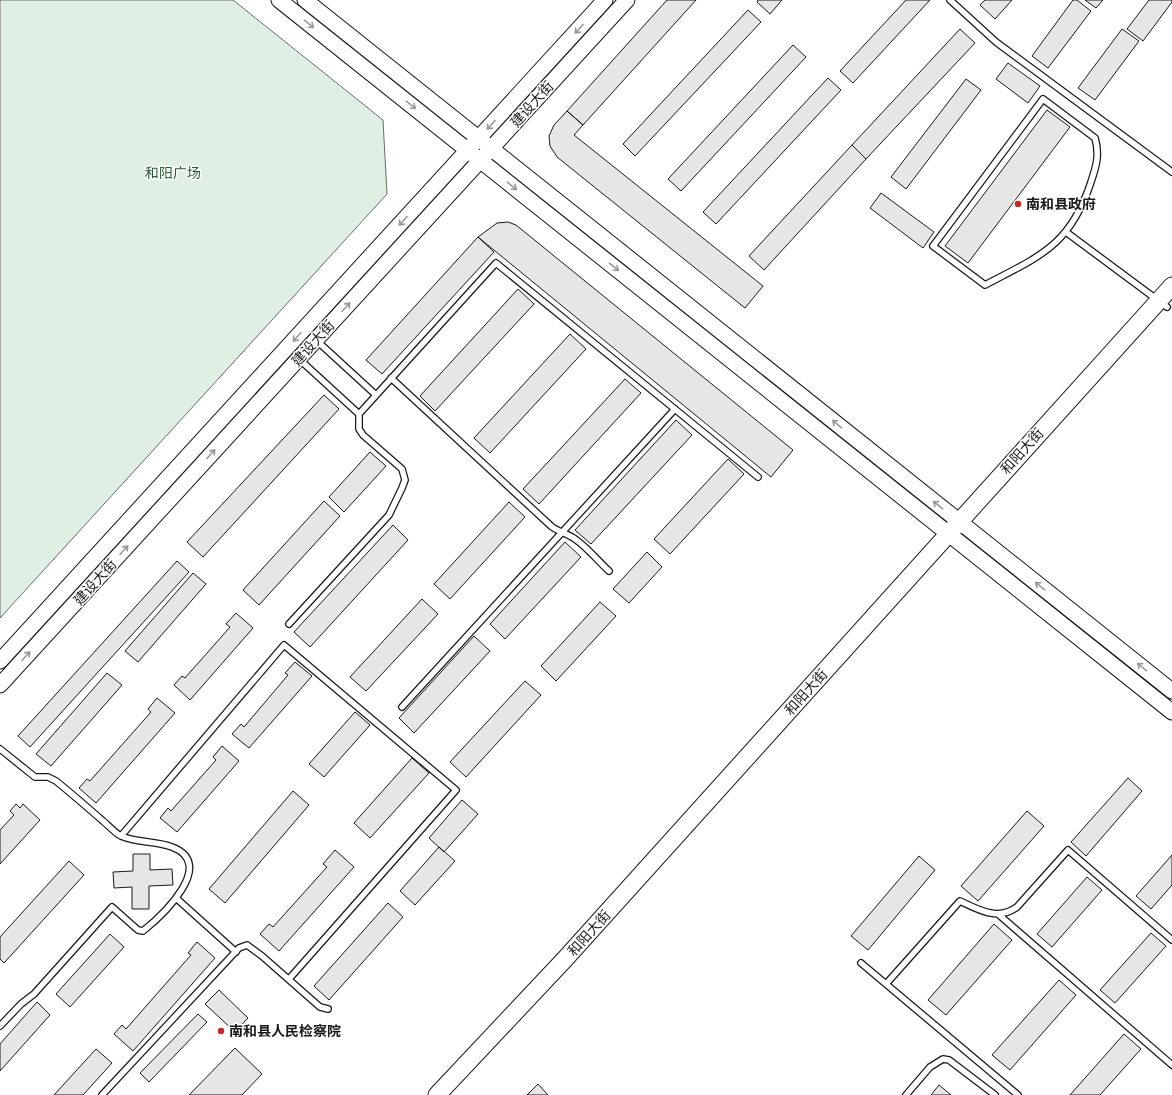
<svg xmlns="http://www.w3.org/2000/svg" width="1172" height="1095" font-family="'Fira Sans Condensed','Noto Sans SC',sans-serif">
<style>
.green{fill:#e0efe3;stroke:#6a6a6a}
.building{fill:#e6e6e6;stroke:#1a1a1a}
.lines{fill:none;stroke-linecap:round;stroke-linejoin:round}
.lane-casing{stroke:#1a1a1a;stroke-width:8}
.secondary-casing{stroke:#1a1a1a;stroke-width:17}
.primary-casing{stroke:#1a1a1a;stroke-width:19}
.lane{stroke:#fff;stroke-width:5.5}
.secondary{stroke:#fff;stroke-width:15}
.primary{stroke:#fff;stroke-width:17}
.oneway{stroke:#989898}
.poi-dot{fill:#c62828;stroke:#fff;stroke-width:1.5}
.labels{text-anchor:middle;stroke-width:3;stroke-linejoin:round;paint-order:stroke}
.street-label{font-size:14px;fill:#1a1a1a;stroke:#fff}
.park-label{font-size:14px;fill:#2b5a34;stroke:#fff}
.poi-label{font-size:14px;font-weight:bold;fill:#1a1a1a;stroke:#fff;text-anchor:start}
</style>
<rect width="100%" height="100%" fill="#fff"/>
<path class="green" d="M0 0H233L383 120 387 194 0 618Z"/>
<path class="building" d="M667 0H696L583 125 567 111Z
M758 0H782L770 14 757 2Z
M906 0H930L853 83 840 71Z
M985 0H1012L995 19 980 5Z
M1073 0H1077L1091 11 1048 68 1032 56Z
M1085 0H1103L1096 8Z
M1149 0H1172V2L1143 41 1127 29Z
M748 10 761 22 635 156 623 144Z
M960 29 975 43 866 159 852 145Z
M1122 29 1139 41 1095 100 1078 88Z
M793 45 806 57 681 191 668 179Z
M1008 63 1040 86 1028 103 996 79Z
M828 78 841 90 716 224 703 212Z
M966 79 981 90 906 189 891 177Z
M1047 110 1070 127 968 263 945 246Z
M567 111 583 125 574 135 763 286 745 308 557 157 550 146 549 136 554 125Z
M852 145 866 159 764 270 749 256Z
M881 193 934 232 923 248 870 208Z
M508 222 516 225 793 450 771 477 478 237 497 223Z
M478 237 494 252 382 374 366 360Z
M518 289 534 304 435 411 420 396Z
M570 334 586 349 490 453 474 438Z
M625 379 641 393 539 504 523 489Z
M324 395 339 409 203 557 187 542Z
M676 420 692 435 591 544 575 530Z
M370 452 386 466 344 512 329 497Z
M728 459 744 474 670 554 654 539Z
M324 501 340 516 259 605 243 590Z
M509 502 525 517 450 599 434 584Z
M393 525 408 540 310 647 294 632Z
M565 542 581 557 505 639 490 624Z
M647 552 662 567 629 603 613 589Z
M177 561 189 572 30 747 18 736Z
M193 573 206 584 138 662 125 651Z
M422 599 438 614 366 691 350 677Z
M600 602 616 616 556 681 541 666Z
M236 613 253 628 190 700 174 685 182 676 185 678 230 627 226 624Z
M474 636 490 651 414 733 399 718Z
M295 662 312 676 249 748 232 734 241 724 244 727 288 675 285 673Z
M107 673 122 685 51 766 36 754Z
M525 681 541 695 466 777 450 762Z
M157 698 175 713 96 803 79 788 87 779 90 781 151 712 148 709Z
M355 712 370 725 324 777 309 764Z
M222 746 239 761 177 832 160 818 168 808 171 811 216 760 213 757Z
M412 758 429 773 370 838 354 823Z
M1128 778 1142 791 1086 856 1071 842Z
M293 791 309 805 225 903 209 889Z
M462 800 478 814 444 852 429 838Z
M16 804 20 808 23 804 40 820 0 864V830L14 815 10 811Z
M1027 811 1044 826 978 901 961 886Z
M439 847 455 861 415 905 400 891Z
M335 850 354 867 279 951 260 934 269 924 273 927 327 867 323 864Z
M133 854H150V870L172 869 173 885 149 886V909H132V887L114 888 113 872 133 871Z
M1172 855V885L1151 909 1136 896Z
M919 856 935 870 868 950 851 936Z
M69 861 84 875 4 963 0 959V937Z
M1087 877 1102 890 1052 947 1037 934Z
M388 903 403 917 329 1000 314 986Z
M994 924 1012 940 946 1015 928 1000Z
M1151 933 1166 946 1115 1003 1100 990Z
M110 934 124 947 70 1007 56 994Z
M197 942 215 958 133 1051 114 1034 122 1025 126 1029 191 955 188 953Z
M1059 980 1076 995 1010 1070 992 1055Z
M219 990 248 1018 235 1032 205 1004Z
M37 1002 50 1015 0 1071V1044Z
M198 1014 207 1022 149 1082 140 1073Z
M1124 1034 1141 1049 1100 1095H1070Z
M235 1048 262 1074 242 1095H189Z
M96 1049 112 1063 83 1095H54Z
M538 1084 548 1095H527Z
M939 1085 951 1095H931Z"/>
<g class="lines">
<defs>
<path id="lane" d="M950 0 996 42 1172 172
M1043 99 1095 138C1100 155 1096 167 1091 182 1070 246 1040 256 985 285L933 246Z
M1066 232 1167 307
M316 340 376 395
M299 359 359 414
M391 378 551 526C558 532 567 533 575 539 588 548 598 561 609 571
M289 624 389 515 402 488 405 480 402 469 363 435 359 429V414L496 263 758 477
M402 707 675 409
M0 749 35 777H48L56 781C72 794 87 807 103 821 108 825 115 833 121 836 137 843 157 841 172 847 217 864 163 915 143 931L138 930 112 907 34 994 21 1004 0 1026
M121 836 284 645 456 790 289 979
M176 898 236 952
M998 914 1172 1065
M861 963 1018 1095
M886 984 960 901C979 910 998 921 1017 907L1068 850 1172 940
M102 1095 239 948 247 945 262 956 320 1007 328 1009
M906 1095 930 1067 943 1059 949 1060 995 1095"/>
<path id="secondary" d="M279 0 1172 712
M305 0 1172 691
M0 661 605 0
M0 685 627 0"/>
<path id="primary" d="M437 1095 565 959 1172 286"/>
</defs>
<use href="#lane" class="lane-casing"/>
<use href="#secondary" class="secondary-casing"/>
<use href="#primary" class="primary-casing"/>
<use href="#lane" class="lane"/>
<use href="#secondary" class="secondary"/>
<use href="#primary" class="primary"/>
</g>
<defs><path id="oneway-shaft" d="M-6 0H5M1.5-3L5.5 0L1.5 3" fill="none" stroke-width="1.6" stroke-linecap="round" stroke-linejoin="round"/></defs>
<g class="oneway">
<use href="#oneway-shaft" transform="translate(309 24) rotate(39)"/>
<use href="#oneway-shaft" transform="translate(579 29) rotate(132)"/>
<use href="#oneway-shaft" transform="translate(411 105) rotate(39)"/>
<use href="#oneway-shaft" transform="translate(491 125) rotate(132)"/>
<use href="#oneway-shaft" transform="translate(512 186) rotate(39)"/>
<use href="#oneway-shaft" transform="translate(403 221) rotate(132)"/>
<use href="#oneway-shaft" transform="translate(614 267) rotate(39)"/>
<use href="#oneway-shaft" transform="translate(346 307) rotate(-48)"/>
<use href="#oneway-shaft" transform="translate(297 337) rotate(132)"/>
<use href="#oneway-shaft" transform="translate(837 424) rotate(-141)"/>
<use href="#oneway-shaft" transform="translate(211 454) rotate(-48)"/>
<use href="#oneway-shaft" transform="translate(938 505) rotate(-141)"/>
<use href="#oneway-shaft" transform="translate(124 550) rotate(-48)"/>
<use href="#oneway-shaft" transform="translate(1040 586) rotate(-141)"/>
<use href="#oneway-shaft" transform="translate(26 656) rotate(-48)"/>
<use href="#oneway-shaft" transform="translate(1142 667) rotate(-141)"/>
</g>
<g class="poi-dot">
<circle cx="1018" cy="204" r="4"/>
<circle cx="221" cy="1031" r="4"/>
</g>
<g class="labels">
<g class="street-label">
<text transform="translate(532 104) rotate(-48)" y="5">建设大街</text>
<text transform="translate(313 343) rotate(-48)" y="5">建设大街</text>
<text transform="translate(1022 451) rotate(-48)" y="5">和阳大街</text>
<text transform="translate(95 582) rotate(-48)" y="5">建设大街</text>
<text transform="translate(806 692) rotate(-48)" y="5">和阳大街</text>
<text transform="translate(589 933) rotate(-48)" y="5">和阳大街</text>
</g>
<g class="park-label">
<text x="173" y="178">和阳广场</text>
</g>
<g class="poi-label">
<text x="1026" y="209">南和县政府</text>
<text x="229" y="1036">南和县人民检察院</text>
</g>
</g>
</svg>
